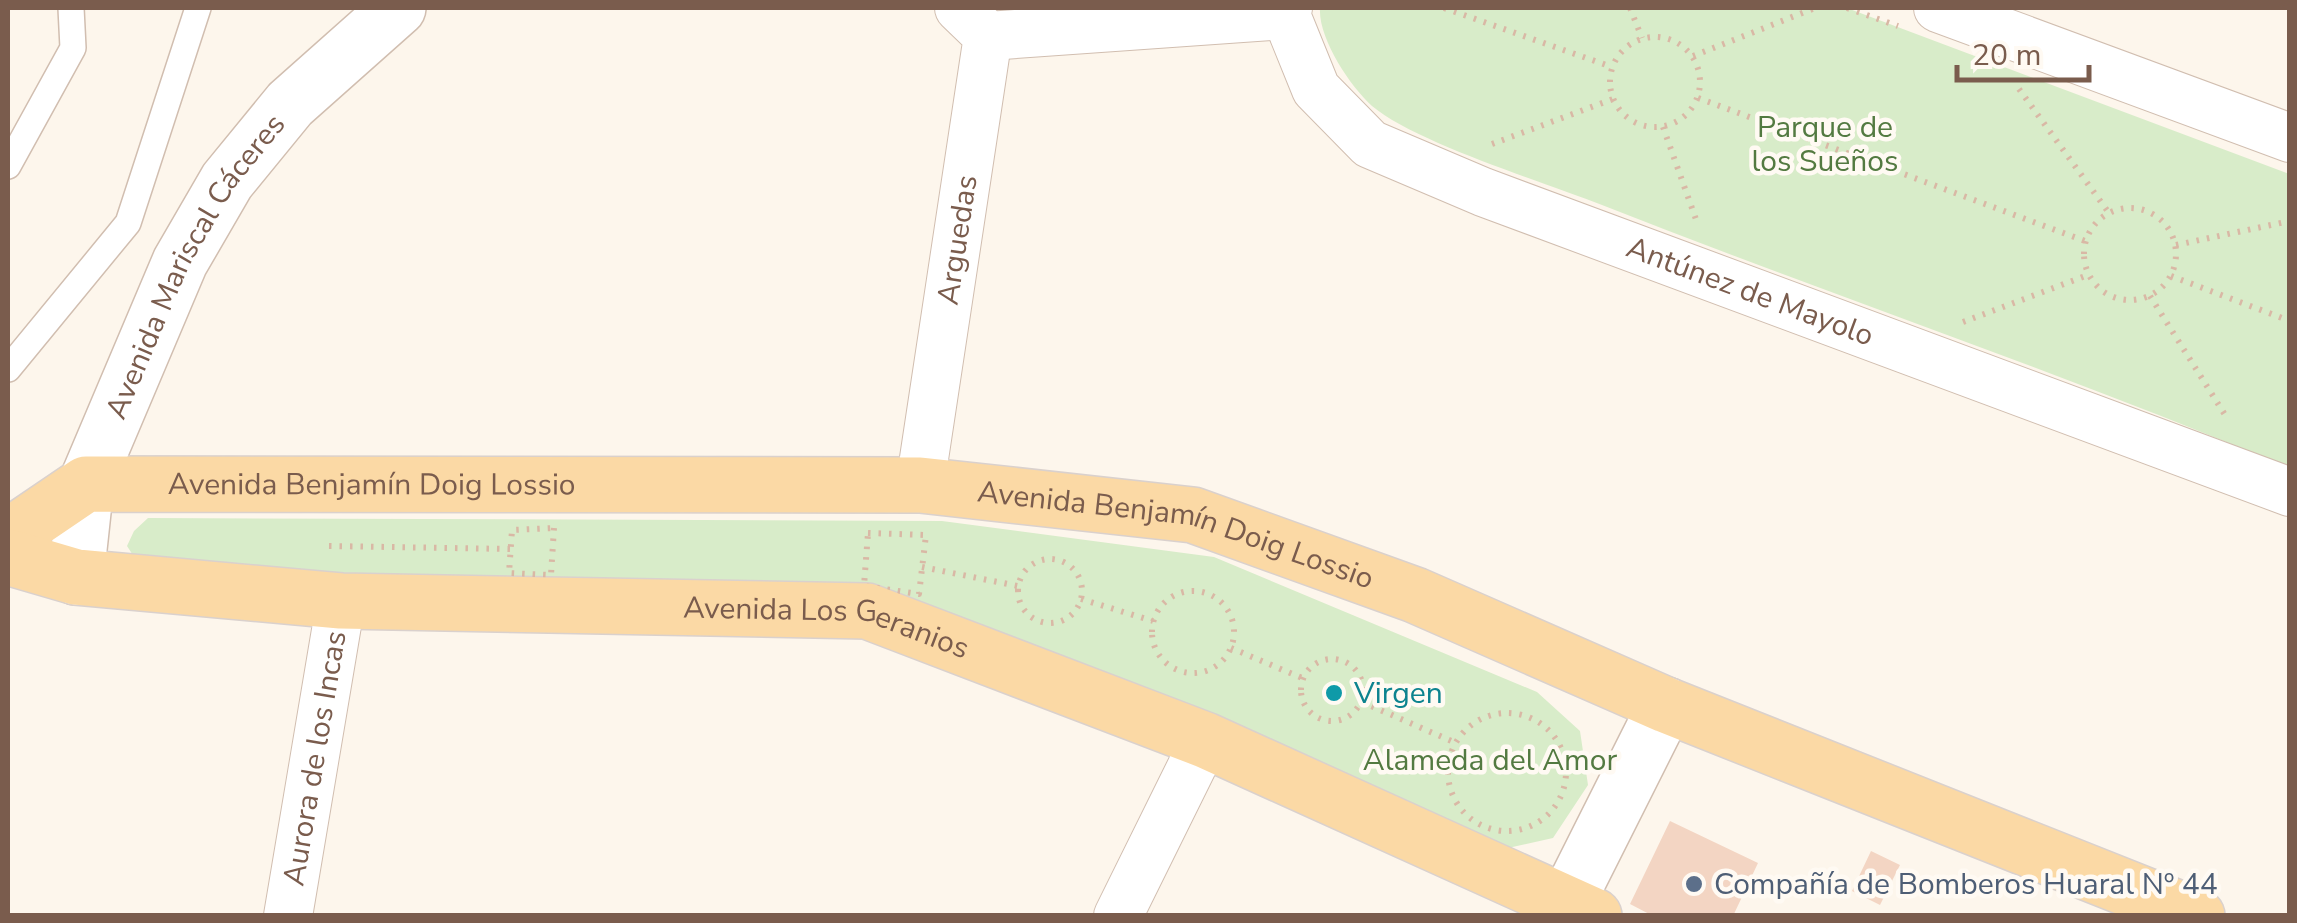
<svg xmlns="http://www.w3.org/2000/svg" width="2297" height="923" font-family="'Nunito Sans',sans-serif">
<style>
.green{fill:#d8ecc9}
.building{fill:#f3d5c3}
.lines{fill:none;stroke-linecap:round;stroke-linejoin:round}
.service-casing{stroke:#d1beb0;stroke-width:28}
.minor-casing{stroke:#d1beb0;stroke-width:50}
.tertiary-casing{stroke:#d1beb0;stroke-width:58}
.primary-casing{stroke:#dad1cd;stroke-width:58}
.path{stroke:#d9b8a5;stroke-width:6;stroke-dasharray:2.5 8;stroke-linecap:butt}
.service{stroke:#fff;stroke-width:25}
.minor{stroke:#fff;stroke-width:48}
.tertiary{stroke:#fff;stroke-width:55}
.primary{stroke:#fbd9a5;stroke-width:55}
.culture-dot{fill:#0f9aa8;stroke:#fffaf3;stroke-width:4}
.service-dot{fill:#5c6f8a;stroke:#fffaf3;stroke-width:4}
.labels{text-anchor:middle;stroke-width:9;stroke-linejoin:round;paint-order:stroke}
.park-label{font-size:30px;fill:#537a41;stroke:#fffaf3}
.street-label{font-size:30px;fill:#7a5c4d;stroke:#fffaf3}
.culture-label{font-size:30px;fill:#0d838f;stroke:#fffaf3;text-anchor:start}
.service-label{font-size:30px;fill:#4e5e75;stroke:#fffaf3;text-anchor:start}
</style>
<rect width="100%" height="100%" fill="#fdf6ec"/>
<path class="green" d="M1320 8H1847L2289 174V468C2063 373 1830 295 1602 205 1544 182 1416 143 1372 106 1350 86 1318 38 1320 8Z
M148 518 942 521 1214 557 1537 692 1580 731 1588 785 1553 838 1499 850 926 609 140 566 127 546 134 531Z"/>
<path class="building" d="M1670 821 1758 863 1733 916H1653L1630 904Z
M1871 851 1900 865 1880 905 1852 891Z"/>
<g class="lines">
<defs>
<path id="service" d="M8 166 73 48 71 8
M8 369 128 223 198 8"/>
<g id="minor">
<path id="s1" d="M1288 8 1286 15 1316 89 1370 144 1483 192 2290 492"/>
<path d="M1938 8 2290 138"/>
<path d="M988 36 1286 15"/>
<path id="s2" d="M920 485 988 36 959 8"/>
<path id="s3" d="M288 916 341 601"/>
<path d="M1118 916 1205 740"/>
</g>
<g id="tertiary">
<path id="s4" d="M76 577 86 484 180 262 227 181 290 104 398 8"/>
<path d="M1560 916 1666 705"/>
</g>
<g id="primary">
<path id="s5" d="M8 537 86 484 920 485 1193 515 1415 595 1666 705 2197 916"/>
<path id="s6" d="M8 557 76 577 341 601 867 611 1205 740 1594 916"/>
</g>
</defs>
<use href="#service" class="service-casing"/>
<use href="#minor" class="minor-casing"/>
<use href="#tertiary" class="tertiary-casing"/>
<use href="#primary" class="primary-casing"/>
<path class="path" d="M1444 8 1612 67
M1630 8 1642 38
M1847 8 1898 26
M1610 82a45 45 0 1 1 90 0a45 45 0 1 1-90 0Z
M1693 56 1815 8
M2019 89 2109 213
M1698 98 2085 241
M1663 127 1698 225
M1492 144 1613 99
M2084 254a46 46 0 1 1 92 0a46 46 0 1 1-92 0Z
M2176 245 2290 221
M2171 276 2290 321
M2150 296 2227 418
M1963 322 2088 275
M554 528 551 575 509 573 512 530Z
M868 533 926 535 919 594 864 586Z
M329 546 510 549
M1018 591a32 32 0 1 1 64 0a32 32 0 1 1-64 0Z
M922 567 1018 586
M1152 632a41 41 0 1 1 82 0a41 41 0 1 1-82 0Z
M1081 599 1153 621
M1231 648 1302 678
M1301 690a31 31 0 1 1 62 0a31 31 0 1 1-62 0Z
M1362 702 1456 743
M1448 772a59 59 0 1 1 118 0a59 59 0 1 1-118 0Z"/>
<use href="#service" class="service"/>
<use href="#minor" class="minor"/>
<use href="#tertiary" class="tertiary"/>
<use href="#primary" class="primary"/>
</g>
<circle class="culture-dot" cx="1334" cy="693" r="10"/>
<circle class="service-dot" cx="1694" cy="884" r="10"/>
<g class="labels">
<g class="park-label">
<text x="1825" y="137">Parque de<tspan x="1825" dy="34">los Sueños</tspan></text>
<text x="1490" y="770">Alameda del Amor</text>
</g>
<g class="street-label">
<text dy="10" stroke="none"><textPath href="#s2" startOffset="248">Arguedas</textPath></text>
<text dy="10" stroke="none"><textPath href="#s4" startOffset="338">Avenida Mariscal Cáceres</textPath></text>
<text dy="10" stroke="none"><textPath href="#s1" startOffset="572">Antúnez de Mayolo</textPath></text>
<text dy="10" stroke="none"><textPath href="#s5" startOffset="380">Avenida Benjamín Doig Lossio</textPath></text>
<text dy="10" stroke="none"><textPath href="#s5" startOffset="1190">Avenida Benjamín Doig Lossio</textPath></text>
<text dy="10" stroke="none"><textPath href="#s6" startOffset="825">Avenida Los Geranios</textPath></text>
<text dy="10" stroke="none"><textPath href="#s3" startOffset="160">Aurora de los Incas</textPath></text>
</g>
<g class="culture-label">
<text x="1354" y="703">Virgen</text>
</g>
<g class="service-label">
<text x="1714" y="894">Compañía de Bomberos Huaral Nº 44</text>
</g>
</g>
<rect width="2297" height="923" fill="none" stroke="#7a5c4d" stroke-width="20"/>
<path d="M1957 65v15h132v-15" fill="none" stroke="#7a5c4d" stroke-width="5"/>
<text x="1972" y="65" font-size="30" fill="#7a5c4d" stroke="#fffaf3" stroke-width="8" paint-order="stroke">20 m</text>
</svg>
